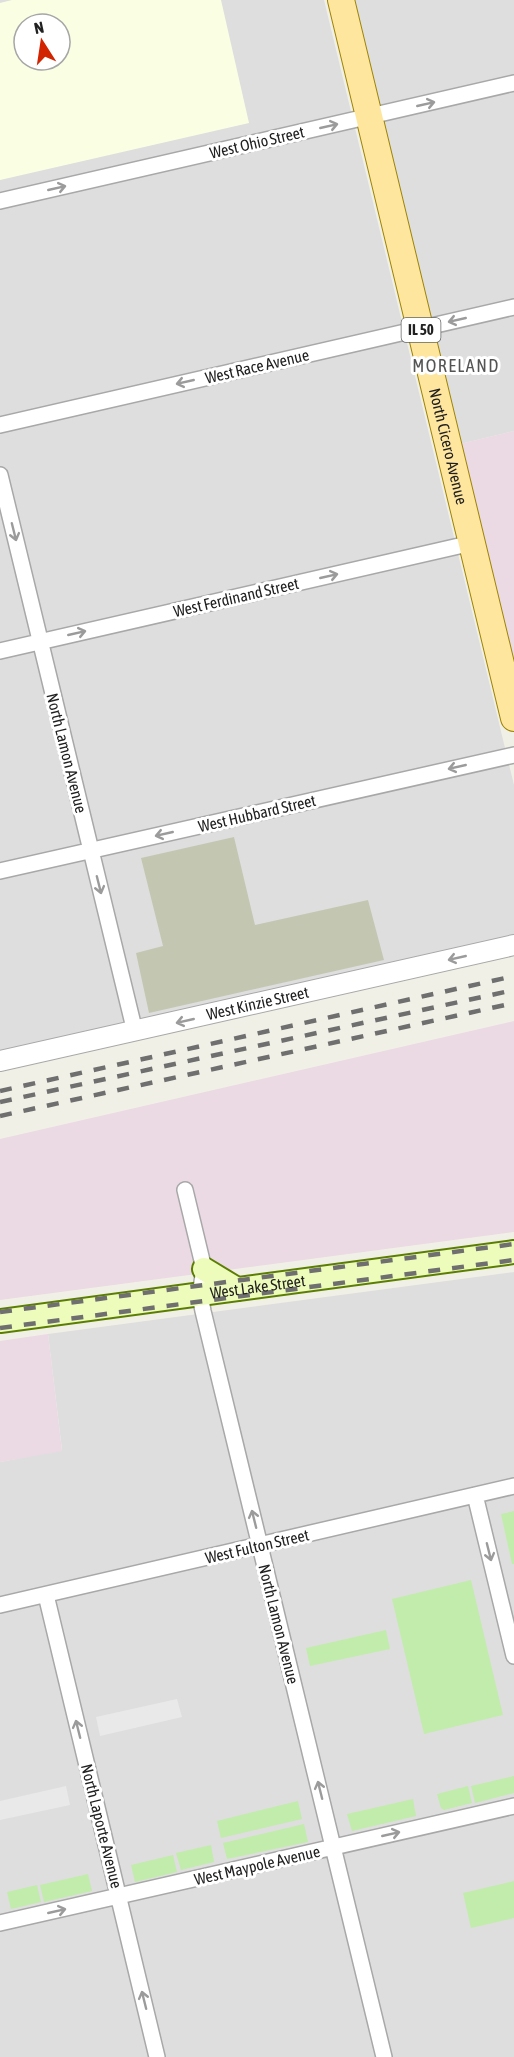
<svg xmlns="http://www.w3.org/2000/svg" width="514" height="2057" font-family="'Asap Condensed',sans-serif">
<style>
.residential{fill:#dfdede;fill-rule:evenodd}
.industrial{fill:#ebd9e4}
.education{fill:#faffe3;fill-rule:evenodd}
.construction{fill:#c3c7b2}
.grass{fill:#c1ecac}
.parking{fill:#e9e9e9}
.lines{fill:none;stroke-linecap:round;stroke-linejoin:round}
.minor-casing{stroke:#a8a8a8;stroke-width:18}
.tertiary-casing{stroke:#a8a8a8;stroke-width:22}
.secondary-casing{stroke:#5b7e02;stroke-width:26}
.primary-casing{stroke:#9e8400;stroke-width:28}
.minor{stroke:#fff;stroke-width:15}
.tertiary{stroke:#fff;stroke-width:20}
.secondary{stroke:#edfcbb;stroke-width:22}
.primary{stroke:#ffe69f;stroke-width:26}
.rail{stroke:#6f6f6f;stroke-width:4.5;stroke-dasharray:12 12;stroke-linecap:butt}
.oneway{stroke:#9b9b9b}
.labels{text-anchor:middle;stroke-width:6;stroke-linejoin:round;paint-order:stroke}
.shield{fill:#fff;stroke:#646464;stroke-width:1.5}
.shield-label{font-size:15px;font-weight:bold;fill:#212121}
.street-label{font-size:16px;fill:#212121;stroke:#fff}
.neighbourhood-label{font-size:18px;letter-spacing:1.5px;fill:#545454;stroke:#fff}
</style>
<rect width="100%" height="100%" fill="#f1f0e7"/>
<path class="residential" d="M0 0H324L514 785V952L0 1070ZM24 24H60V60H24Z
M355 0H514V431L460 444Z
M514 1272V2057H0V1462L62 1450 48 1334Z"/>
<path class="industrial" d="M514 431V666L460 444Z
M514 1021V1232L0 1300V1139Z
M48 1334 62 1451 0 1462V1341Z"/>
<path class="education" d="M12 0H221L249 123 0 180V3ZM24 24H60V60H24Z"/>
<path class="construction" d="M234 837 255 925 368 900 384 960 149 1013 136 953 163 946 141 858Z"/>
<path class="grass" d="M514 1511V1564H512L501 1514Z
M471 1580 503 1715 424 1734 392 1599Z
M386 1630 390 1649 310 1666 306 1648Z
M514 1776V1793L475 1803 471 1786Z
M468 1786 472 1803 444 1810 441 1808 437 1794Z
M413 1799 416 1816 352 1831 347 1814Z
M298 1801 302 1819 221 1838 217 1821Z
M304 1824 308 1842 227 1859 223 1843Z
M211 1845 214 1862 181 1870 176 1853Z
M173 1855 177 1872 135 1882 131 1865Z
M88 1874 92 1891 44 1902 40 1885Z
M514 1881V1918L471 1928 463 1893Z
M37 1885 41 1902 11 1909 7 1892Z"/>
<path class="parking" d="M177 1699 182 1717 100 1736 96 1717Z
M66 1786 70 1805 0 1820V1801Z"/>
<g class="lines">
<defs>
<path id="minor" d="M0 201 514 83
M0 425 514 307
M0 475 135 1032
M0 651 472 543
M0 871 514 755
M185 1190 204 1269 200 1295 203 1311 384 2057
M475 1495 514 1656
M46 1595 157 2057
M0 1605 514 1486
M0 1923 514 1806"/>
<g id="tertiary">
<path id="s1" d="M0 1061 514 945"/>
</g>
<g id="secondary">
<path d="M204 1269 237 1289"/>
<path id="s2" d="M0 1321 514 1252"/>
</g>
<g id="primary">
<path id="s3" d="M341 0 514 718"/>
</g>
</defs>
<use href="#minor" class="minor-casing"/>
<use href="#tertiary" class="tertiary-casing"/>
<use href="#secondary" class="secondary-casing"/>
<use href="#primary" class="primary-casing"/>
<use href="#minor" class="minor"/>
<use href="#tertiary" class="tertiary"/>
<use href="#secondary" class="secondary"/>
<use href="#primary" class="primary"/>
<path class="rail" d="M0 1091 514 976
M0 1102 514 990
M0 1116 514 1003
M0 1312 514 1244
M0 1328 514 1260"/>
</g>
<defs><path id="oneway-shaft" d="M-6 0H5M1.5-3L5.5 0L1.5 3" fill="none" stroke-width="1.6" stroke-linecap="round" stroke-linejoin="round" transform="scale(1.5)"/></defs>
<g class="oneway">
<use href="#oneway-shaft" transform="translate(426 104) rotate(-13)"/>
<use href="#oneway-shaft" transform="translate(329 126) rotate(-13)"/>
<use href="#oneway-shaft" transform="translate(57 188) rotate(-13)"/>
<use href="#oneway-shaft" transform="translate(457 320) rotate(167)"/>
<use href="#oneway-shaft" transform="translate(185 382) rotate(167)"/>
<use href="#oneway-shaft" transform="translate(14 532) rotate(76)"/>
<use href="#oneway-shaft" transform="translate(329 576) rotate(-13)"/>
<use href="#oneway-shaft" transform="translate(77 633) rotate(-13)"/>
<use href="#oneway-shaft" transform="translate(457 767) rotate(167)"/>
<use href="#oneway-shaft" transform="translate(164 834) rotate(167)"/>
<use href="#oneway-shaft" transform="translate(99 885) rotate(76)"/>
<use href="#oneway-shaft" transform="translate(457 958) rotate(167)"/>
<use href="#oneway-shaft" transform="translate(185 1021) rotate(167)"/>
<use href="#oneway-shaft" transform="translate(254 1519) rotate(-104)"/>
<use href="#oneway-shaft" transform="translate(489 1552) rotate(76)"/>
<use href="#oneway-shaft" transform="translate(78 1729) rotate(-104)"/>
<use href="#oneway-shaft" transform="translate(320 1790) rotate(-104)"/>
<use href="#oneway-shaft" transform="translate(391 1834) rotate(-13)"/>
<use href="#oneway-shaft" transform="translate(57 1911) rotate(-13)"/>
<use href="#oneway-shaft" transform="translate(144 2000) rotate(-104)"/>
</g>
<g class="labels">
<rect class="shield" x="401.5" y="318" width="39" height="24" rx="4.5"/>
<g class="shield-label">
<text x="421" y="335">IL 50</text>
</g>
<g class="street-label">
<text transform="translate(257 142) rotate(-13)" y="6">West Ohio Street</text>
<text transform="translate(257 366) rotate(-13)" y="6">West Race Avenue</text>
<text dy="6" stroke="none"><textPath href="#s3" startOffset="459">North Cicero Avenue</textPath></text>
<text transform="translate(236 597) rotate(-13)" y="6">West Ferdinand Street</text>
<text transform="translate(67 753) rotate(76)" y="6">North Lamon Avenue</text>
<text transform="translate(257 813) rotate(-13)" y="6">West Hubbard Street</text>
<text dy="6" stroke="none"><textPath href="#s1" startOffset="264">West Kinzie Street</textPath></text>
<text dy="6" stroke="none"><textPath href="#s2" startOffset="260">West Lake Street</textPath></text>
<text transform="translate(257 1546) rotate(-13)" y="6">West Fulton Street</text>
<text transform="translate(279 1624) rotate(76)" y="6">North Lamon Avenue</text>
<text transform="translate(102 1826) rotate(76)" y="6">North Laporte Avenue</text>
<text transform="translate(257 1865) rotate(-13)" y="6">West Maypole Avenue</text>
</g>
<g class="neighbourhood-label">
<text x="456" y="372">MORELAND</text>
</g>
</g>
<g transform="translate(42 42) rotate(348)"><circle r="28" fill="#ffffff" stroke="#a6a6a6" stroke-width="1.5"/>
<path d="M0-4.5L10 22L0 15L-10 22Z" fill="#d22400"/>
<text y="-9" font-size="16" font-weight="bold" text-anchor="middle" fill="#212121">N</text>
</g>
</svg>
